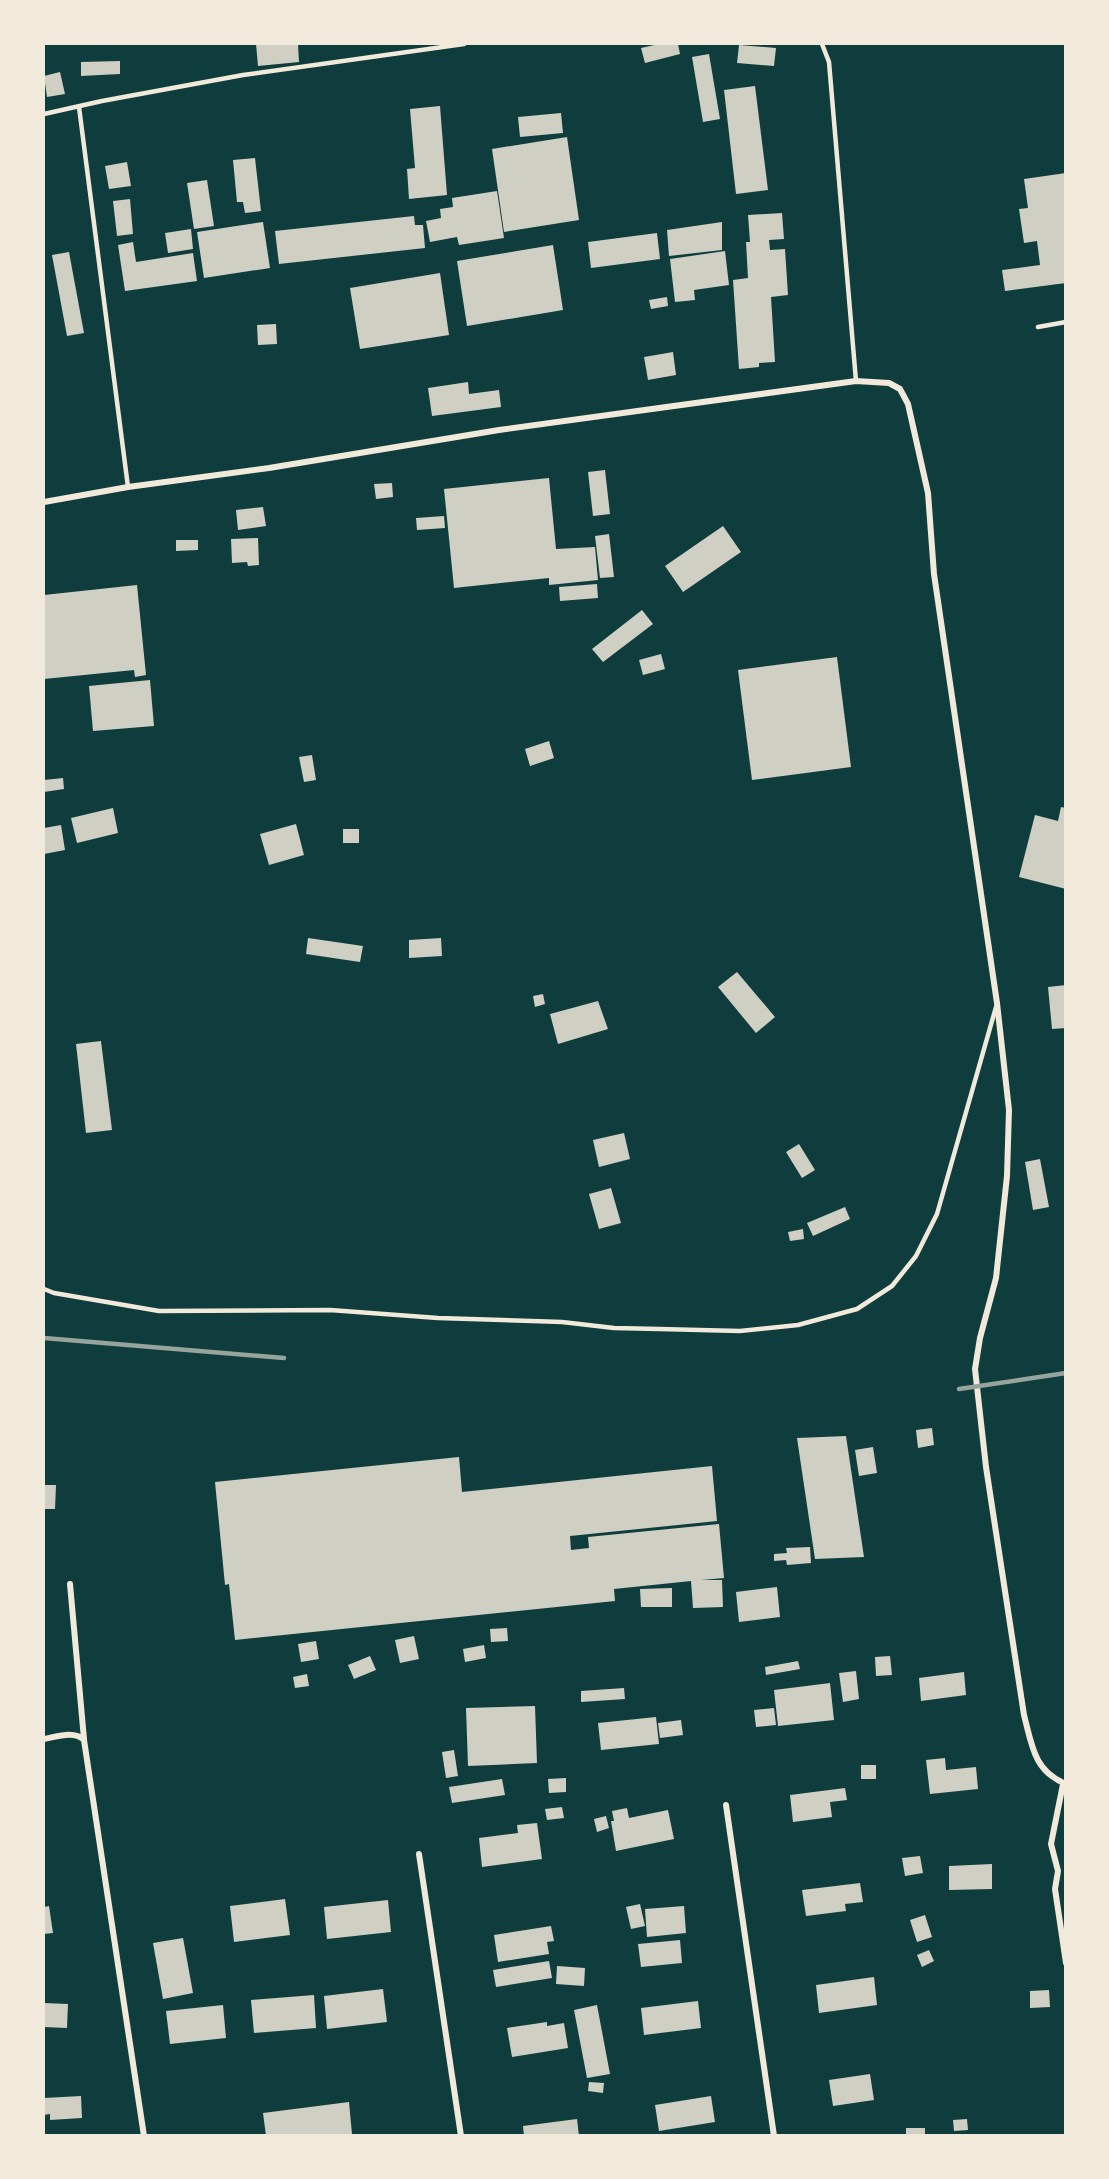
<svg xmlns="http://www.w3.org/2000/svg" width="1109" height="2179" font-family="'Noto Serif',serif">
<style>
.building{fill:#cfcfc3}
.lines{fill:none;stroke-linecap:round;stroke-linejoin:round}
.service{stroke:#f1e9da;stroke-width:4.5}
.minor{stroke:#f1e9da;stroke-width:6}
.rail{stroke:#97a49c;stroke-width:4.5}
</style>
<rect width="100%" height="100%" fill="#0f3d3e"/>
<path class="building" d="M256 44H298L299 62 258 66Z
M659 44H678L680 54 645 63 641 48Z
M739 45 776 48 774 66 737 63Z
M709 54 720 119 703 122 692 57Z
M120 61V74L81 76V62Z
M60 72 65 94 47 97 44 76Z
M755 86 768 190 736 194 724 90Z
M440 106 447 195 409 199 407 169 415 168 410 109Z
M561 113 563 133 520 137 518 117Z
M567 137 579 220 504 232 492 149Z
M255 158 261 211 245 213 243 202H237L233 160Z
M127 162 131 186 109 189 105 166Z
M1066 173V283L1005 291 1002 270 1040 265 1037 241 1024 243 1019 209 1028 208 1024 179Z
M207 180 214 226 194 229 187 183Z
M497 191 504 238 459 245 457 237 430 242 426 221 441 218 440 209 453 207 452 198Z
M130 199 133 234 117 236 113 201Z
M782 213 784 239 769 240 770 250 785 249 788 295 771 297 775 362 759 363V367L739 369 733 280 748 278 746 242H750L748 215Z
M414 216 415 225H423L425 248 279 264 275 231Z
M263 222 270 268 204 278 197 232Z
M722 222V250L669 256 667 230Z
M191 229 193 249 168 253 165 233Z
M657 233 660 259 591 268 588 242Z
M133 242 136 262 193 253 197 281 125 291 118 245Z
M553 245 563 310 467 326 457 261Z
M725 251 729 285 694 290 695 300 675 302 670 259Z
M69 252 84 333 67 336 52 255Z
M440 273 449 335 360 349 350 288Z
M667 297 668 306 651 309 649 300Z
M276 324 277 344 258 345 257 325Z
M673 352 676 375 648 380 644 357Z
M468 382 469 394 499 390 501 407 432 416 428 388Z
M605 470 610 514 593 516 588 472Z
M549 478 556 549 595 547 598 580 549 585V578L454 588 444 489Z
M392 483 393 497 376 499 374 484Z
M263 507 266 526 238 530 236 510Z
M444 516 445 528 417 530 416 518Z
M723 526 741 552 683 592 665 566Z
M609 534 614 577 600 578 595 536Z
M258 538 259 565 248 566 247 562 232 563 231 539Z
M176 540H198V550L176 551Z
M597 584 598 598 560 601 559 587Z
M137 585 146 675 135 677 134 670 44 679V595Z
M642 610 653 624 603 662 592 649Z
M661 654 665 669 643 675 639 660Z
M837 657 851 767 752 780 738 670Z
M150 680 154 726 93 731 89 686Z
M549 741 554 758 530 766 525 749Z
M312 755 316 780 304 782 299 757Z
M63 778 64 789 44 792V780Z
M1061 807 1066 808V889L1019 877 1035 815 1058 821Z
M113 808 118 833 77 843 71 818Z
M296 824 304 855 269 865 260 834Z
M61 825 65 850 44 854V828Z
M343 829H359V843H343Z
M308 938 363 946 360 962 306 954Z
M441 938 442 956 409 958V940Z
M737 972 775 1017 756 1033 718 987Z
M1066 985V1028L1052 1029 1048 987Z
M543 994 545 1004 535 1007 533 996Z
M598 1001 608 1029 558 1044 550 1014Z
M101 1041 112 1130 86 1133 76 1044Z
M624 1133 630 1159 599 1167 593 1140Z
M799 1144 815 1170 802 1178 786 1152Z
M1040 1159 1049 1207 1033 1210 1025 1162Z
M611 1188 621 1223 599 1229 589 1194Z
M845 1207 850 1219 813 1236 807 1223Z
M803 1229 804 1239 790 1241 788 1232Z
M932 1428 934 1445 918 1448 916 1430Z
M846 1436 864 1557 815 1559 797 1438Z
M873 1447 877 1473 859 1476 855 1450Z
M459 1457 462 1492 712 1466 717 1521 570 1536 571 1550 589 1548 588 1537 719 1524 724 1578 701 1580H722L723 1607 693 1608 691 1581 614 1589 615 1601 235 1640 229 1584 225 1585 215 1482Z
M44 1485H56L55 1509H44Z
M810 1547 811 1563 787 1565 786 1560 774 1561V1554L787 1553 786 1548Z
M777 1587 780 1617 739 1622 736 1592Z
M672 1588V1607H641L640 1589Z
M507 1628 508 1641 491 1642 490 1629Z
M414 1636 419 1659 400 1663 395 1640Z
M316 1641 319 1659 301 1662 298 1644Z
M484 1645 486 1658 465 1662 463 1649Z
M370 1656 376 1670 354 1679 348 1665Z
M890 1656 892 1675 876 1676 875 1657Z
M798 1661 800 1669 766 1675 765 1667Z
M856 1671 859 1699 843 1702 839 1673Z
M964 1672 966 1695 921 1701 919 1678Z
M307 1674 309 1686 295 1688 293 1677Z
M830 1683 834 1720 778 1726 774 1690Z
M624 1688 625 1699 581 1702V1691Z
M535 1706 537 1763 468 1766 466 1708Z
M774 1708 776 1725 756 1727 754 1710Z
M656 1717 659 1744 601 1750 598 1723Z
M681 1720 683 1735 660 1738 658 1723Z
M454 1750 458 1776 446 1778 442 1752Z
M945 1758 946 1770 976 1767 978 1789 930 1794 926 1760Z
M861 1765H876V1779H861Z
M566 1778V1792L549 1793 548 1779Z
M502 1779 505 1795 452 1803 449 1787Z
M845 1788 847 1800 830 1802 832 1817 793 1822 790 1795Z
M562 1807 564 1818 547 1820 545 1809Z
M627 1808 629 1818 668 1810 674 1839 616 1851 611 1821H614L612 1811Z
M606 1816 609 1828 597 1832 594 1819Z
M537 1823 542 1859 482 1867 479 1838 518 1833 517 1825Z
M920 1856 923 1873 905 1876 902 1858Z
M992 1864V1889L949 1890V1866Z
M860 1883 863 1902 845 1904 846 1911 806 1916 802 1890Z
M285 1899 290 1935 234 1942 230 1906Z
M388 1900 391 1932 327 1939 324 1907Z
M640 1904 645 1926 631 1929 626 1907Z
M49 1906 53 1933 44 1934V1907Z
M684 1906 686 1933 647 1937 645 1909Z
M925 1915 932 1937 917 1942 910 1920Z
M551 1926 554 1941 547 1942 549 1954 498 1962 494 1935Z
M183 1938 193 1993 163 1999 153 1943Z
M680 1940 682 1963 641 1967 638 1944Z
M929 1950 934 1961 922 1967 917 1955Z
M549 1961 552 1978 496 1987 493 1970Z
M557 1966 585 1968 584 1986 556 1984Z
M874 1977 877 2005 819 2013 816 1985Z
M383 1989 387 2022 327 2029 324 1996Z
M1049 1990 1050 2007 1030 2008V1991Z
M314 1995 316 2028 254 2033 251 2000Z
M698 2001 701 2028 644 2035 641 2008Z
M44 2003 68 2004 67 2028 44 2027Z
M223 2005 226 2038 170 2044 166 2011Z
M597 2005 610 2074 587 2078 574 2010Z
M547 2022V2026L564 2023 568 2048 512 2057 507 2028Z
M870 2074 874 2100 833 2106 829 2080Z
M589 2082 604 2083 603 2093 588 2091Z
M81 2096 82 2118 50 2120V2114L44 2115V2098Z
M711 2096 715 2122 659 2131 655 2105Z
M349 2102 352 2134 266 2136 263 2113Z
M577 2119 579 2136H524L523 2126Z
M967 2119 968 2130 954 2131 953 2120Z
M906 2128H925V2136H906Z"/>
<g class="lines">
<path class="service" d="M822 44 829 62 856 381
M79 107 128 487
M44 114 102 101 243 75 464 44
M1038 327 1066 322
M44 1289 54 1293 159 1311 330 1310 438 1318 562 1322 614 1328 659 1329 740 1331 798 1325 857 1309 892 1286 916 1256 937 1214 996 1007"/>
<path class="minor" d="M44 502 128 487 269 468 499 430 856 381 889 383 900 389 908 404 928 493 934 574 997 1003 1009 1110 1007 1176 996 1278 980 1338 975 1369 986 1467 1024 1715C1032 1746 1034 1771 1066 1784
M70 1584 84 1739
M44 1739C56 1737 74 1730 84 1740L144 2136
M1063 1784 1051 1844 1058 1871 1055 1889 1066 1963
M726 1805 774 2136
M419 1854 461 2136"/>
<path class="rail" d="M44 1338 284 1358
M959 1389 1066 1373"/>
</g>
<rect width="1109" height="2179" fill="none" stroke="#f1e9da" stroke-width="90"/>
</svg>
